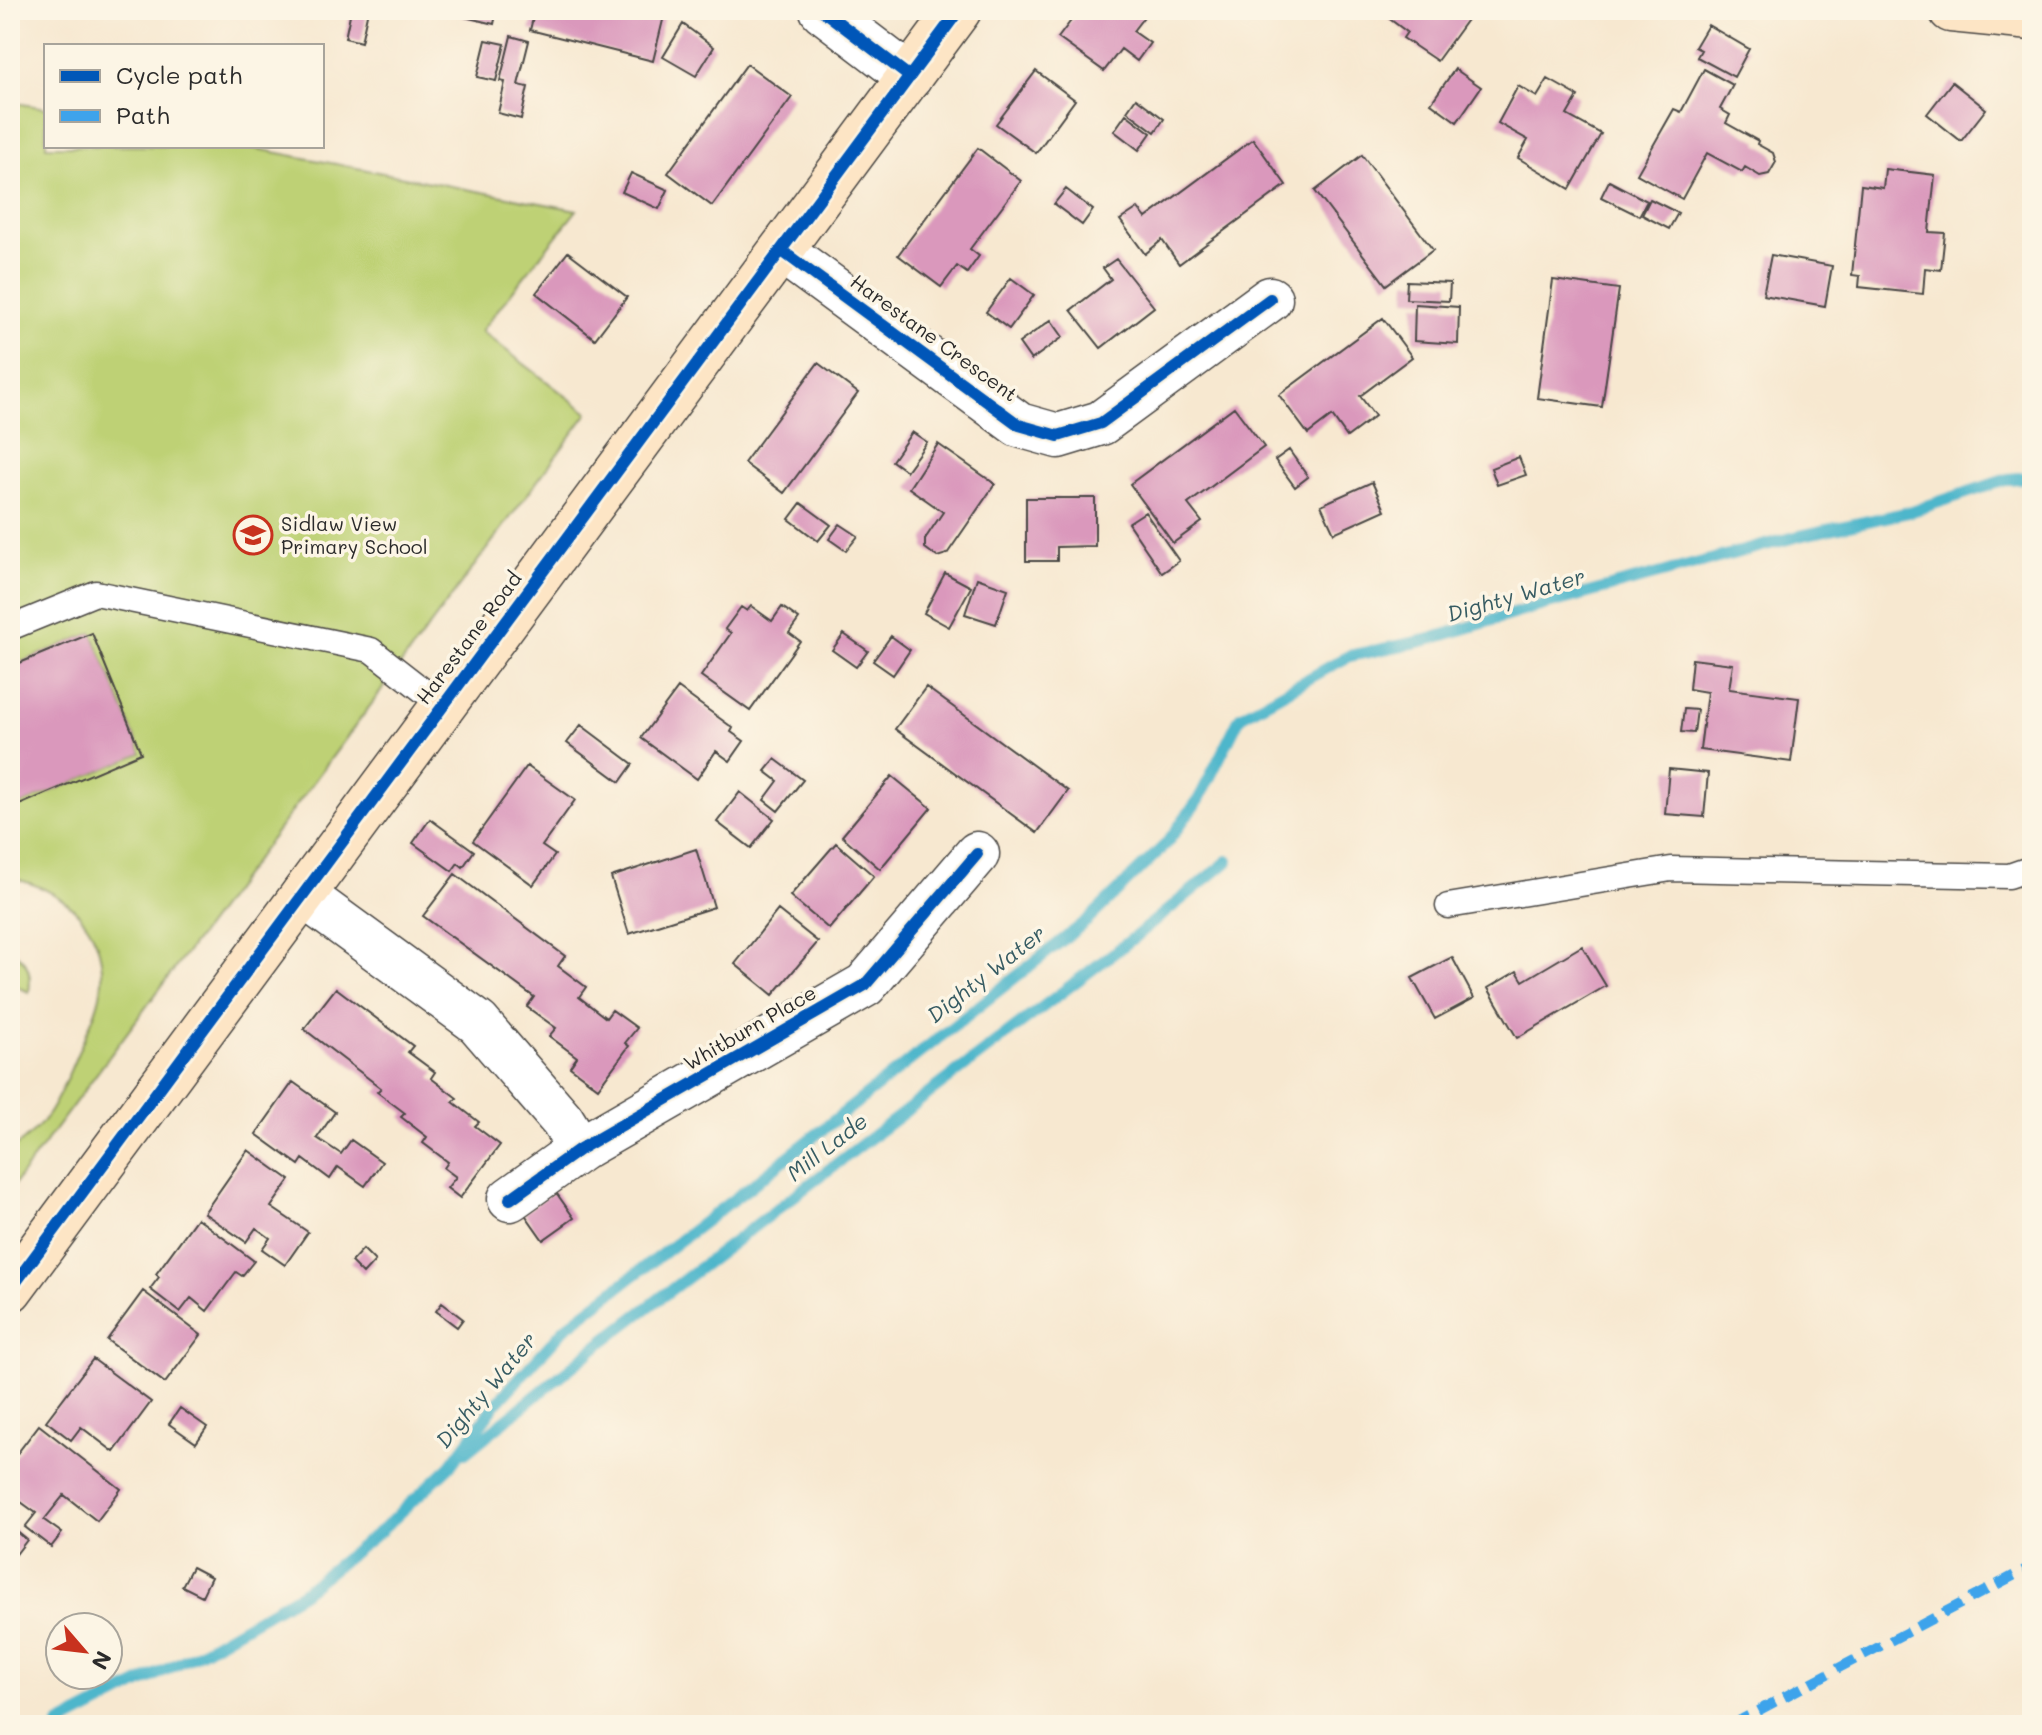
<svg xmlns="http://www.w3.org/2000/svg" width="2042" height="1735" font-family="Mali,sans-serif">
<style>
.green{fill:#bed175;stroke:#747e50;stroke-width:2}
.lines{fill:none;stroke-linecap:round;stroke-linejoin:round}
.stream{stroke:#4db6cb;stroke-width:12}
.building{fill:#da98bc}
.lane-casing{stroke:#4a4744;stroke-width:27}
.street-casing{stroke:#4a4744;stroke-width:47}
.secondary-casing{stroke:#4a4744;stroke-width:47}
.lane{stroke:#fff;stroke-width:24}
.street{stroke:#fff;stroke-width:44}
.secondary{stroke:#fde5c5;stroke-width:44}
.quiet{stroke:#3ea3eb;stroke-width:10;stroke-dasharray:20 10;stroke-linecap:butt}
.cycleway-casing{stroke:#fcf5e5;stroke-width:17}
.cycleway{stroke:#0057b8;stroke-width:12}
.labels{text-anchor:middle;stroke-width:7;stroke-linejoin:round;paint-order:stroke}
.street-label{font-size:20px;fill:#2b2b2b;stroke:#fcf5e5}
.poi-label{font-size:20px;fill:#2b2b2b;stroke:#fcf5e5;text-anchor:start}
.water-label{font-size:22px;font-style:italic;fill:#375c63;stroke:#fcf5e5}
</style>
<rect width="100%" height="100%" fill="#fcf5e5"/>
<filter id="ink" filterUnits="userSpaceOnUse"><feTurbulence type="fractalNoise" baseFrequency=".0125" numOctaves="2"/><feDisplacementMap in="SourceGraphic" scale="16" xChannelSelector="R" yChannelSelector="G"/><feConvolveMatrix kernelMatrix="1 2 1 2 8 2 1 2 1" color-interpolation-filters="sRGB"/></filter>
<filter id="wash" filterUnits="userSpaceOnUse"><feTurbulence type="fractalNoise" baseFrequency=".006" numOctaves="4" result="noise"/><feDisplacementMap in="SourceGraphic" scale="32" xChannelSelector="R" yChannelSelector="G"/><feGaussianBlur stdDeviation="1.8" result="paint"/><feColorMatrix in="noise" values="0 0 0 0 0 0 0 0 0 0 0 0 0 0 0 0 0 1.4 0 .05"/><feComposite in="paint" operator="in"/></filter>
<g filter="url(#wash)">
<rect width="100%" height="100%" fill="#f7e8d0"/>
<path class="green" d="M10 102 46 108V146H242L577 210 481 331 588 413 10 1190V1150C49 1126 58 1098 76 1057 85 1034 100 1009 102 982 105 926 66 892 16 879L10 910V809L141 753 92 633 10 667Z
M10 950C28 960 32 972 29 992L10 984Z"/>
<g class="lines">
<path class="stream" d="M465 1453 601 1343 1140 933 1228 861
M59 1725 202 1651 302 1593 383 1529 451 1465 494 1406 565 1328 746 1190 1088 920 1166 844 1199 799 1240 717 1349 656 1427 640 1529 609 1799 536 1909 512 2008 479 2032 477"/>
</g>
<g id="blocks">
<path class="building" d="M274 10H302L301 17Z
M351 10H368L361 42 345 38Z
M435 10H497L494 24Z
M535 10H659L665 12 653 61 530 30Z
M1079 10H1149L1133 31 1150 43 1137 61 1121 49 1104 71 1058 38Z
M1227 10H1248L1241 20Z
M1392 10H1474L1437 61 1403 38 1407 32 1387 17Z
M683 24 714 47 696 76 663 57Z
M1708 25 1749 49 1734 77 1697 57 1701 50 1695 47Z
M511 36 529 41 518 85 528 87 521 119 498 113 505 82 500 81Z
M486 40 505 44 496 81 477 77Z
M747 64 792 97 712 206 668 173Z
M1455 69 1481 87 1457 122 1431 103Z
M1704 69 1733 85 1720 109 1730 115 1726 123 1758 141 1757 144 1773 153 1776 162 1769 174 1760 176 1745 167 1742 172 1707 153 1682 199 1637 174 1674 109 1681 112Z
M1036 71 1075 100 1036 153 996 124Z
M1548 79 1578 96 1567 115 1601 134 1570 189 1518 158 1528 140 1498 123 1518 86 1537 97Z
M1952 82 1986 109 1961 141 1927 114Z
M1136 98 1164 119 1155 132 1127 111Z
M1126 114 1151 133 1139 150 1114 131Z
M1253 139 1286 185 1179 264 1162 240 1145 254 1120 220 1138 208 1146 218Z
M978 148 1021 181 970 249 979 256 967 273 957 266 941 287 898 255Z
M1362 155 1433 250 1386 285 1315 191Z
M1885 169 1935 175 1929 232 1945 233 1941 270 1925 268 1923 294 1859 287 1860 276 1852 275 1861 185 1883 188Z
M631 173 668 190 659 209 622 192Z
M1609 181 1647 201 1639 216 1601 197Z
M1066 189 1093 210 1082 225 1054 204Z
M1650 199 1678 213 1669 229 1642 215Z
M568 252 627 297 595 339 536 293Z
M1771 255 1832 266 1825 306 1763 295Z
M1116 259 1154 307 1101 348 1071 310 1111 279 1103 268Z
M1011 278 1034 295 1009 329 986 312Z
M1553 280 1619 289 1602 407 1537 398Z
M1407 281 1450 283 1449 301 1406 299Z
M1415 304 1459 307 1458 344 1414 341Z
M1383 318 1412 357 1360 396 1375 416 1347 437 1332 416 1308 434 1279 395Z
M1051 320 1063 337 1031 360 1019 343Z
M818 363 858 393 784 493 744 463Z
M1234 407 1264 447 1188 504 1202 522 1173 543 1130 484Z
M912 432 927 442 906 471 892 461Z
M938 444 995 484 947 554 937 557 925 548V539L943 512 909 488Z
M1289 450 1308 477 1295 487 1275 460Z
M1519 457 1526 475 1497 485 1491 468Z
M1372 482 1385 510 1334 533 1321 505Z
M1026 498H1095V546L1057 547V561H1026Z
M801 503 831 525 818 541 789 519Z
M1145 512 1179 561 1162 573 1128 523Z
M840 524 858 536 846 551 829 539Z
M945 573 971 587 949 627 924 613Z
M977 578 1008 589 996 624 965 614Z
M751 606 772 621 782 607 799 619 789 633 800 641 750 711 701 676 731 633 725 629 741 607 747 611Z
M92 633 141 753 10 809V667Z
M844 634 868 651 856 667 832 650Z
M891 636 910 650 893 675 873 661Z
M1692 659 1733 664 1729 689 1799 698 1791 762 1700 750 1707 692 1689 689Z
M926 687 1068 791 1037 833 895 729Z
M678 688 733 728 731 732 744 741 730 761 716 751 697 779 641 738Z
M1684 709 1697 710 1694 733 1681 732Z
M581 725 633 764 620 782 567 743Z
M775 759 803 780 778 811 764 800 778 781 765 771Z
M527 766 575 800 542 846 555 855 533 885 473 841Z
M1669 769 1708 773 1704 817 1665 814Z
M892 776 931 808 880 869 842 836Z
M740 792 774 819 751 848 717 822Z
M430 819 474 851 463 867 458 863 452 871 413 843Z
M836 843 874 876 829 929 790 896Z
M696 849 714 907 629 934 611 877Z
M455 874 565 956 558 966 586 987 579 997 606 1018 612 1010 637 1028 625 1043 629 1046 598 1088 570 1067 577 1057 549 1036 556 1028 527 1007 534 997 423 916Z
M778 910 818 942 773 995 735 964Z
M1582 946 1606 986 1517 1038 1488 988 1517 971 1523 981Z
M1452 957 1474 998 1435 1019 1412 978Z
M336 988 413 1046 408 1052 435 1072 431 1078 457 1098 453 1102 479 1122 475 1126 500 1145 460 1198 447 1188 456 1177 444 1168 448 1162 423 1143 427 1137 401 1117 405 1113 377 1092 381 1088 304 1029Z
M293 1082 335 1112 317 1138 341 1154 351 1140 382 1162 365 1186 338 1167 330 1179 303 1159 299 1165 256 1134Z
M248 1150 290 1180 271 1207 308 1232 285 1265 262 1249 270 1238 256 1228 246 1242 204 1213Z
M555 1191 574 1218 543 1240 524 1213Z
M197 1218 254 1261 242 1276 236 1272 207 1311 191 1298 180 1312 150 1289 159 1277 156 1274Z
M363 1249 375 1261 363 1274 351 1262Z
M143 1291 201 1335 165 1383 107 1340Z
M442 1303 463 1319 457 1327 436 1311Z
M93 1359 151 1402 114 1452 81 1427 71 1440 46 1421Z
M180 1408 207 1427 196 1443 169 1424Z
M39 1425 121 1489 97 1521 64 1495 44 1520 62 1533 51 1547 25 1527 36 1513 10 1494V1463Z
M10 1526 27 1540 10 1562Z
M192 1567 211 1577 202 1596 182 1586Z"/>
</g>
</g>
<g filter="url(#ink)">
<use href="#blocks" fill-opacity="0" stroke="#4a4744" stroke-width="2"/>
<g class="lines">
<defs>
<path id="lane" d="M10 628 96 593 371 650 443 706
M1448 906 1671 869 2009 876 2032 868"/>
<path id="street" d="M822 10 910 77
M782 251 1019 425 1058 436 1101 423 1270 299
M303 895 478 1023 562 1120 580 1149
M510 1199 580 1149 865 985 977 854"/>
<path id="secondary" d="M1951 10 2032 18
M10 1290 959 10"/>
</defs>
<use href="#lane" class="lane-casing"/>
<use href="#street" class="street-casing"/>
<use href="#secondary" class="secondary-casing"/>
<use href="#lane" class="lane"/>
<use href="#street" class="street"/>
<use href="#secondary" class="secondary"/>
<path class="quiet" d="M1731 1725 2032 1566"/>
<defs>
<path id="cycleway" d="M822 10 910 77
M782 251 1019 425 1058 436 1101 423 1270 299
M510 1199 580 1149 865 985 977 854
M10 1290 959 10"/>
</defs>
<use href="#cycleway" class="cycleway-casing"/>
<use href="#cycleway" class="cycleway"/>
</g>
</g>
<defs>
<symbol id="school-ring" viewBox="-11 -11 22 22"><circle r="9.5" fill="#fcf5e5" stroke="#c8321e" stroke-width="1.5"/><path d="M0-5L7-2L0 1L-7-2ZM-4 1L0 2.5L4 1V4Q0 6-4 4Z" fill="#c8321e"/></symbol>
</defs>
<g fill-rule="evenodd">
<use href="#school-ring" x="231" y="513" width="44" height="44"/>
</g>
<g class="labels">
<g class="street-label">
<text transform="translate(934 338) rotate(36)" y="7">Harestane Crescent</text>
<text transform="translate(469 638) rotate(-53)" y="7">Harestane Road</text>
<text transform="translate(750 1028) rotate(-30)" y="7">Whitburn Place</text>
</g>
<g class="poi-label">
<text x="281" y="531">Sidlaw View<tspan x="281" dy="23">Primary School</tspan></text>
</g>
<g class="water-label">
<text transform="translate(1516 595) rotate(-16)" y="8">Dighty Water</text>
<text transform="translate(986 974) rotate(-38)" y="8">Dighty Water</text>
<text transform="translate(827 1147) rotate(-38)" y="8">Mill Lade</text>
<text transform="translate(486 1390) rotate(-50)" y="8">Dighty Water</text>
</g>
</g>
<rect width="2042" height="1735" fill="none" stroke="#fcf5e5" stroke-width="40"/>
<rect x="44" y="44" width="280" height="104" fill="#fcf5e5" stroke="#a8a49b" stroke-width="2"/>
<rect x="60" y="70" width="40" height="12" fill="#0057b8" stroke="#a8a49b" stroke-width="2"/>
<text x="116" y="84" font-size="24" fill="#2b2b2b">Cycle path</text>
<rect x="60" y="110" width="40" height="12" fill="#3ea3eb" stroke="#a8a49b" stroke-width="2"/>
<text x="116" y="124" font-size="24" fill="#2b2b2b">Path</text>
<g transform="translate(84 1651) rotate(118)"><circle r="38" fill="#fcf5e5" stroke="#a8a49b" stroke-width="2"/>
<path d="M0-6L14 30L0 20L-14 30Z" fill="#c8321e"/>
<text y="-12" font-size="22" font-weight="bold" text-anchor="middle" fill="#2b2b2b">N</text>
</g>
</svg>
